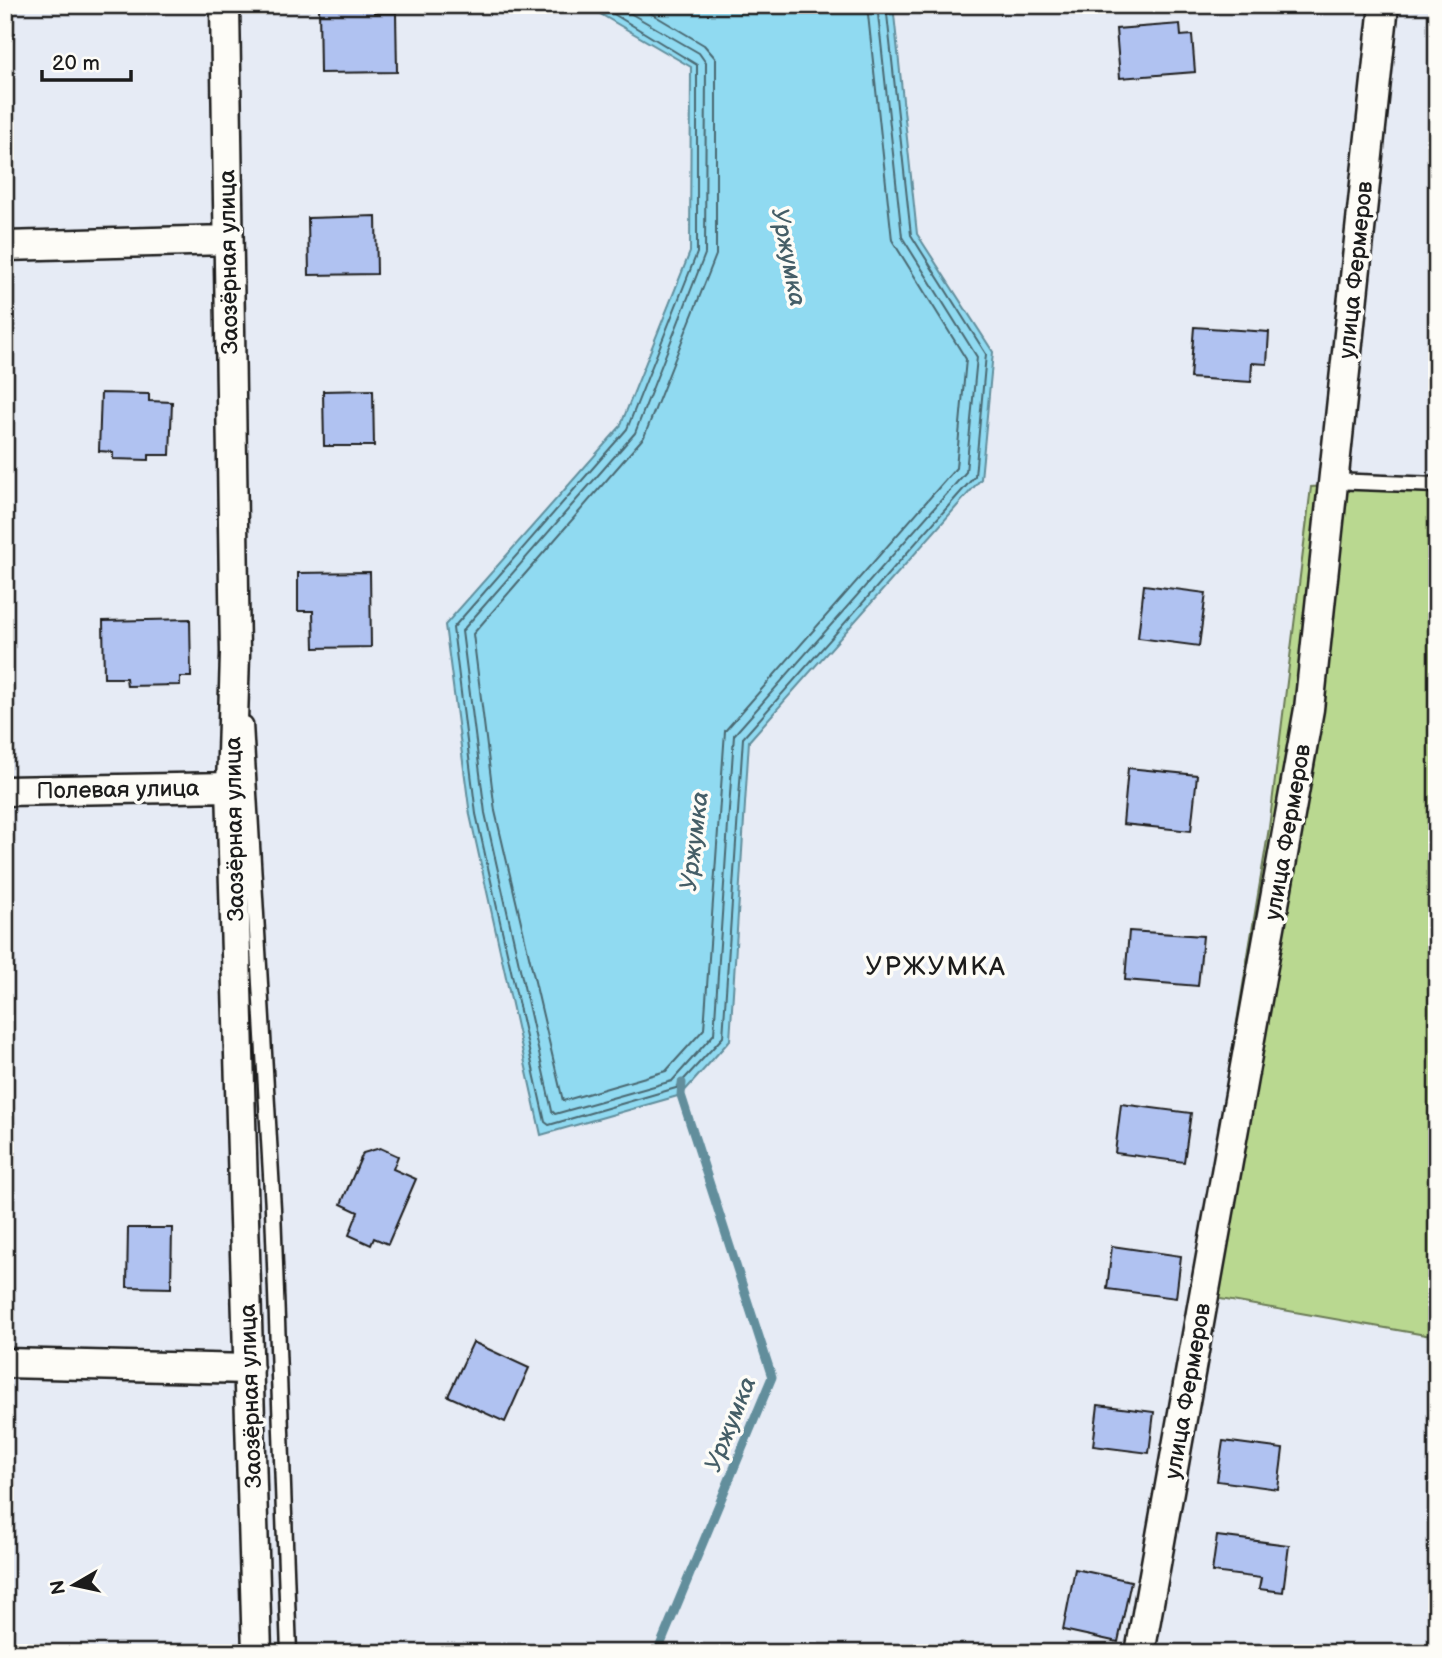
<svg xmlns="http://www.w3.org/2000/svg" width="1442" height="1658" font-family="'Balsamiq Sans',sans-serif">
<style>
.green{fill:#b9d890;stroke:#6a7a56;stroke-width:2}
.water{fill:#90daf1;stroke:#628e9c;stroke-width:2}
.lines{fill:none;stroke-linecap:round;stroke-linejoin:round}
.shore{stroke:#4a6871;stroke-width:2}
.stream{stroke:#628e9c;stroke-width:9}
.building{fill:#b0c2f1;stroke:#1c1c1c;stroke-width:2}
.service-casing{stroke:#1c1c1c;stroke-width:19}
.minor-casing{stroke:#1c1c1c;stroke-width:33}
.service{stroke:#fdfcf7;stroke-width:14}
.minor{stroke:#fdfcf7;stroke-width:28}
.labels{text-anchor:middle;stroke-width:7;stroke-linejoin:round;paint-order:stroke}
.street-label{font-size:23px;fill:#1c1c1c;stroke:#fdfcf7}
.water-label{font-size:24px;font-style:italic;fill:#455e67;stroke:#fdfcf7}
.quarter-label{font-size:26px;letter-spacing:2px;fill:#1c1c1c;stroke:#fdfcf7}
</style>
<rect width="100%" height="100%" fill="#e6ebf5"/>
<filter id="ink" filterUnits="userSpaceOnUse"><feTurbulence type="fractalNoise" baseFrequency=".0143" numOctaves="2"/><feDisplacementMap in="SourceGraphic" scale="14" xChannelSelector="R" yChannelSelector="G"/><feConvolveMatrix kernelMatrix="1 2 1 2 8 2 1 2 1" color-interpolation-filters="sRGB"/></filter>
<g filter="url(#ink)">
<path class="green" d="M1359 484 1437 485V1337L1192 1294 1269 828 1311 487Z"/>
<path class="water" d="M585 5H893L917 234 993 352 981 479 749 741 730 1040 681 1095 541 1135 470 815 445 625 620 427 690 252 691 67Z"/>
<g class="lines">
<path class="shore" d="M599 5 697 65V253L627 429 453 628 476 814 545 1122 549 1125 676 1088 723 1037 743 738 975 476 986 354 911 235 886 5
M616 5 699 53 706 63 705 254 635 433 462 631 485 813 552 1111 555 1114 672 1081 714 1034 734 735 966 472 977 357 902 237 877 5
M637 5 704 45 716 59V255L644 437 473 634 495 811 563 1101 666 1071 704 1029 725 731 956 468 966 359 892 240 867 5"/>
<path class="stream" d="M657 1653 772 1377 681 1095 682 1083"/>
</g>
<path class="building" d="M319 5H374V13H396L397 72 320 73Z
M1180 24 1181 36 1192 35 1195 72 1120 78 1116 29Z
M376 216 377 274 309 275 308 218Z
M1194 327 1269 332 1267 364 1252 363 1251 382 1190 378Z
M373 390 374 446H324L323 391Z
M101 393 149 394V401L172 402 170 455H149V460L113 459V452L99 451Z
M370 572 371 647 314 648 313 611H298V573Z
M1144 585 1206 593 1199 646 1138 638Z
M190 619 191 677H180V685L127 686 126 678H104L103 621Z
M1128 768 1197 775 1191 831 1123 824Z
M1129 931 1203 936 1198 986 1125 980Z
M1121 1104 1191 1113 1184 1162 1115 1153Z
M380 1148 398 1156 393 1169 416 1179 388 1244 374 1238 371 1245 349 1235 358 1212 341 1204 363 1153Z
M128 1228H172L171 1288 127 1287Z
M1112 1246 1181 1256 1176 1298 1107 1289Z
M473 1342 529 1368 505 1422 448 1396Z
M1098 1405 1154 1412 1149 1453 1093 1446Z
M1223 1441 1283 1449 1278 1489 1217 1481Z
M1217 1536 1289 1545 1283 1592 1259 1589 1261 1578 1212 1572Z
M1075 1569 1131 1581 1118 1642 1063 1630Z"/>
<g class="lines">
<defs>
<path id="service" d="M1332 481 1437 485
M245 724 273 1209 289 1653"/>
<path id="minor" d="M225 5 235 654 231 787 257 1653
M5 246 227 240
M5 791 231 787
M5 1363 249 1369
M1140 1653 1309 709 1384 5"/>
</defs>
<use href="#service" class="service-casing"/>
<use href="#minor" class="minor-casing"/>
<use href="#service" class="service"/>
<use href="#minor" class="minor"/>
</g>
</g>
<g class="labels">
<g class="street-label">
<text transform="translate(228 262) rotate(-91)" y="8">Заозёрная улица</text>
<text transform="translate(1355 270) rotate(-84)" y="8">улица Фермеров</text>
<text transform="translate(118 789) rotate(-1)" y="8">Полевая улица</text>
<text transform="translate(234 829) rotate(-91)" y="8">Заозёрная улица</text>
<text transform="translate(1287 832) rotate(-80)" y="8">улица Фермеров</text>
<text transform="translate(1187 1391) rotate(-80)" y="8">улица Фермеров</text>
<text transform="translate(250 1396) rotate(-92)" y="8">Заозёрная улица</text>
</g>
<g class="water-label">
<text transform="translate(789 257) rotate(79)" y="8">Уржумка</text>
<text transform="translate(694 841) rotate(-83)" y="8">Уржумка</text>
<text transform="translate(730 1424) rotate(-68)" y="8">Уржумка</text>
</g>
<g class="quarter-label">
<text x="936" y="975">УРЖУМКА</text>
</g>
</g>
<rect width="1442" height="1658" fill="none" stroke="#fdfcf7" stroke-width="28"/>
<rect x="14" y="14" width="1414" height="1630" fill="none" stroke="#1c1c1c" stroke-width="2.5" filter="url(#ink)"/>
<g transform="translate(74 1585) rotate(261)" stroke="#fdfcf7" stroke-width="5" paint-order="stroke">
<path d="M0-5L12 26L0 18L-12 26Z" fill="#1c1c1c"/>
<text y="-10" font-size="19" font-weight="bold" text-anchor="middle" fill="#1c1c1c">N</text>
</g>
<path d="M42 70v10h89v-10" fill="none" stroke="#1c1c1c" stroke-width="3.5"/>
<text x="52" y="70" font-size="21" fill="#1c1c1c" stroke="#fdfcf7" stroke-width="5" paint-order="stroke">20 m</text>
</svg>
